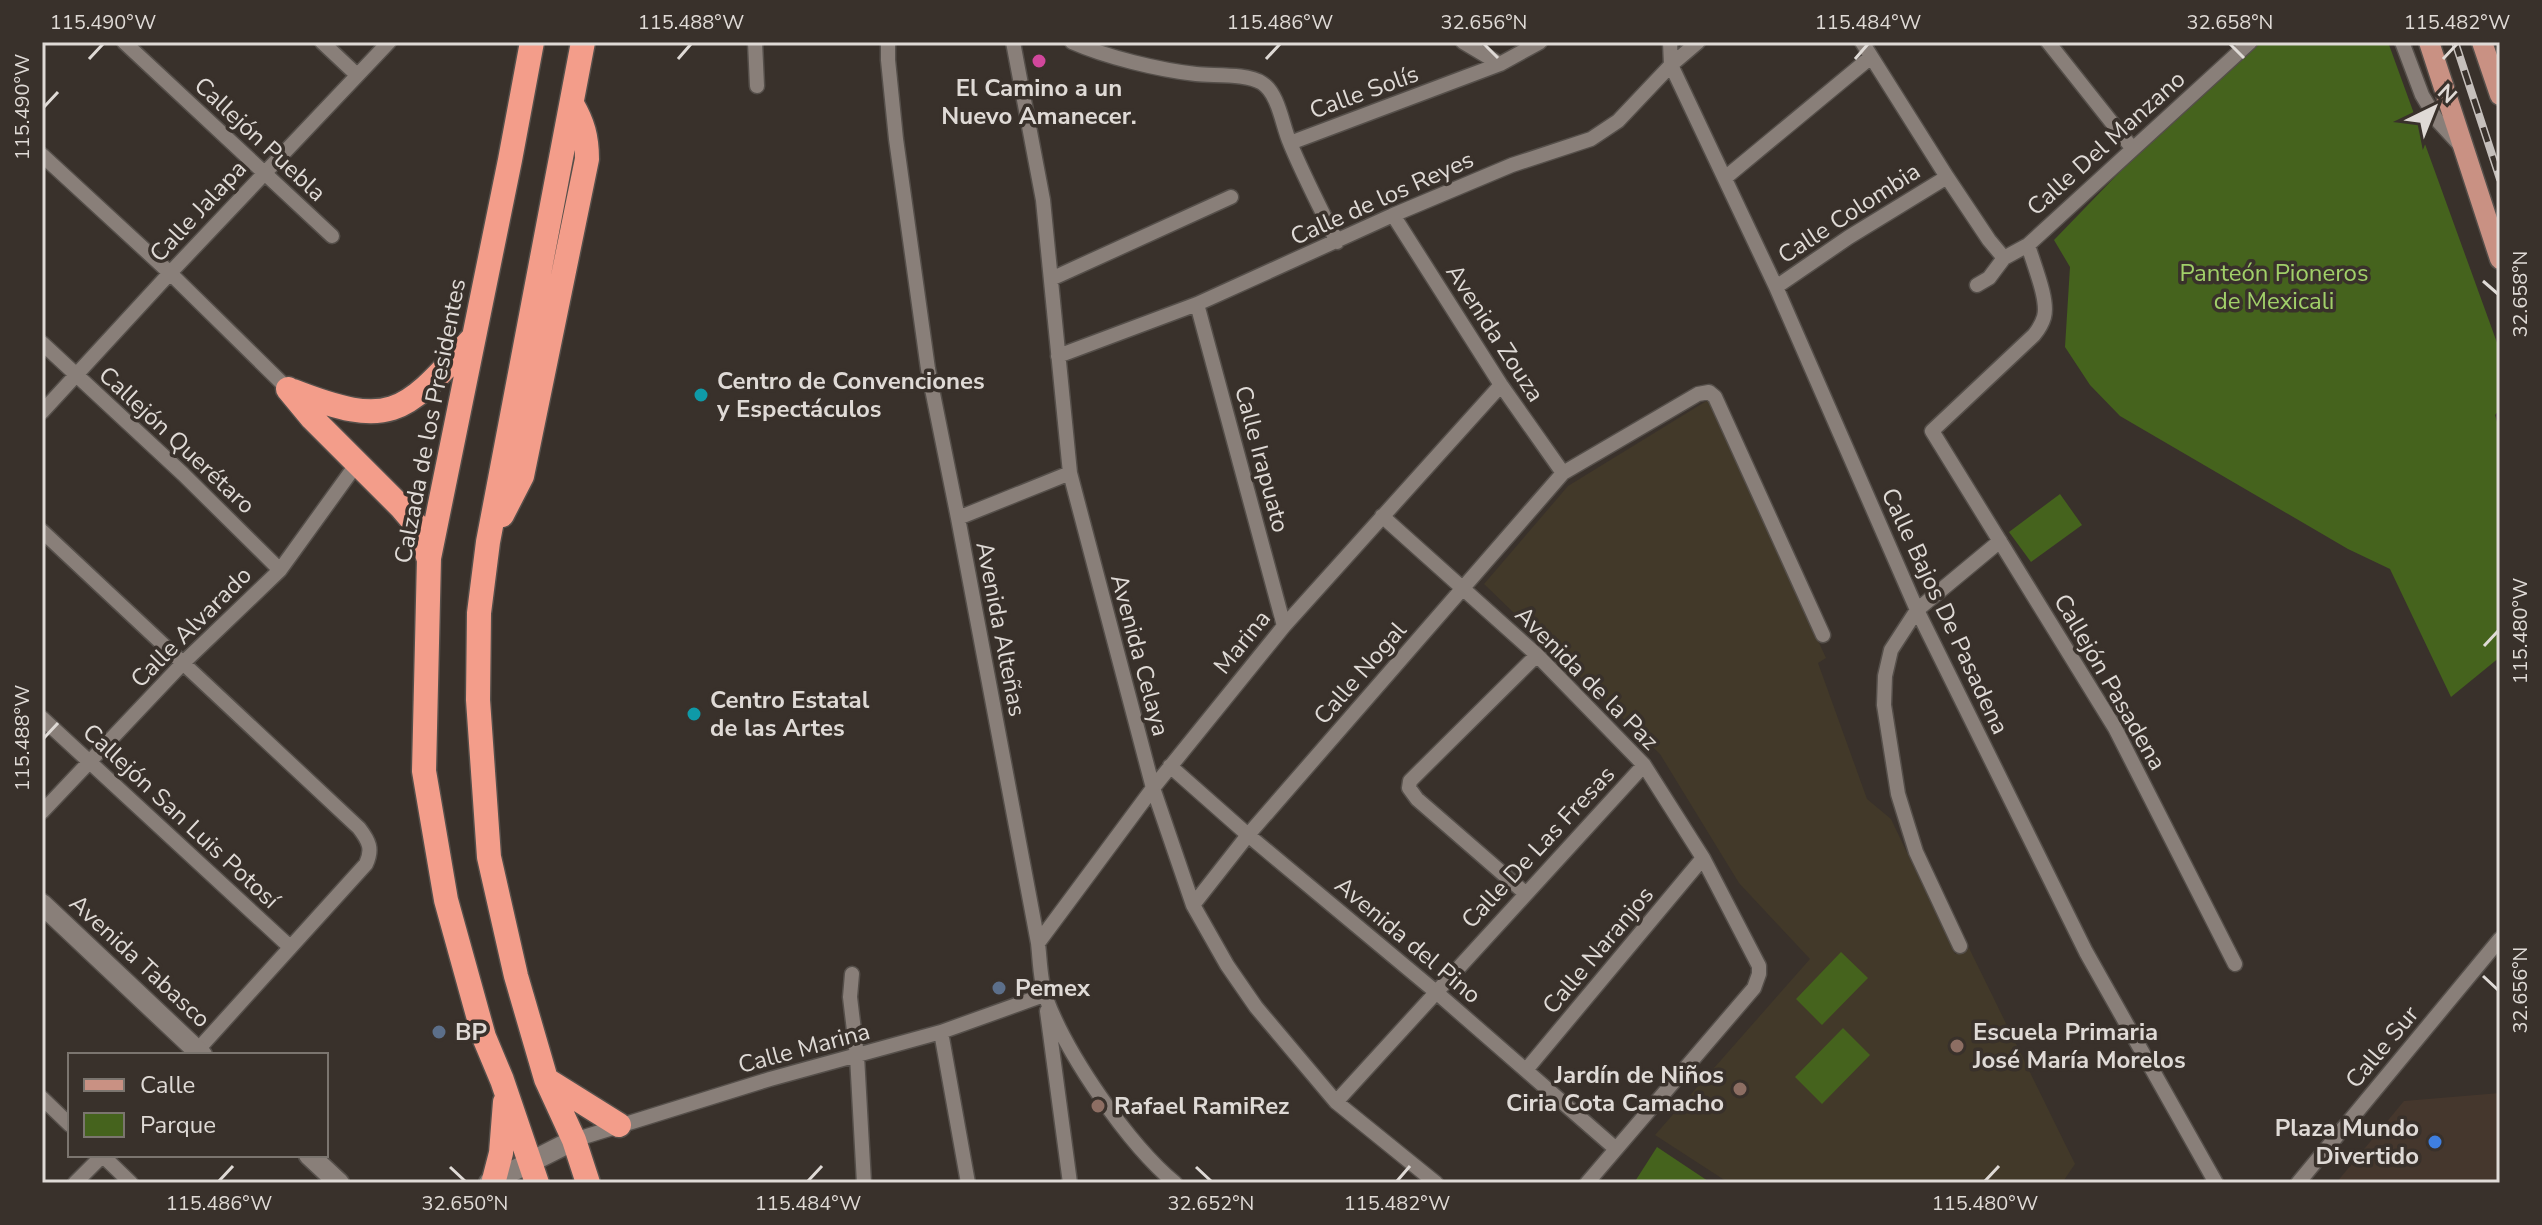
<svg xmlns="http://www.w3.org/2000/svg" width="2542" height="1225" font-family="'Nunito Sans',sans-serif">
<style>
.built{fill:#45372d}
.education{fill:#423929}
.green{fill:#45631d}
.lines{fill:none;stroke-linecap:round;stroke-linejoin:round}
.street-casing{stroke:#554f4a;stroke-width:17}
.secondary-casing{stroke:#554f4a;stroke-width:23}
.primary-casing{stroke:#554f4a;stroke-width:23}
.highway-casing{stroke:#554f4a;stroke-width:27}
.street{stroke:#897f79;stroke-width:14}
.secondary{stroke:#897f79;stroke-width:20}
.primary{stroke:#c99183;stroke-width:20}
.highway{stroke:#f39d8a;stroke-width:24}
.rail-casing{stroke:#c5bfbb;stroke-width:8}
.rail{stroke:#39312b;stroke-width:5;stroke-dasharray:15;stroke-linecap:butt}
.ticks{fill:none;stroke:#dfdad6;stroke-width:3}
.hotel-dot{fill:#d1479c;stroke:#39312b;stroke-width:3}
.culture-dot{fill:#0f9aa8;stroke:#39312b;stroke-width:3}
.service-dot{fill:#5c6f8a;stroke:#39312b;stroke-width:3}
.education-dot{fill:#8d6e63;stroke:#39312b;stroke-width:3}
.shop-dot{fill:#3f7fe0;stroke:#39312b;stroke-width:3}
.labels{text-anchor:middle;stroke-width:7;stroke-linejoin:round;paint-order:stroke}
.poi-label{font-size:24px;font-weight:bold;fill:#dfdad6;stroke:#39312b;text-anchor:start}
.street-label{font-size:24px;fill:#dfdad6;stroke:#39312b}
.park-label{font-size:24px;fill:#a1d069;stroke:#39312b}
.neatline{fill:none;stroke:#dfdad6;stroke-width:3}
.ticks-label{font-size:20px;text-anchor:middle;fill:#dfdad6}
</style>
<rect width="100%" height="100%" fill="#39312b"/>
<path class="built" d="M2500 1093V1183H2336L2404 1101Z"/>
<path class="education" d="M1708 400 1826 658 1818 663 1867 799 1891 819 1955 954 1969 948 2075 1164 2062 1183H1729L1655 1135 1810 959 1739 883 1660 754 1484 584 1568 486Z"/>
<path class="green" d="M2258 42H2388L2500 351V409L2495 415 2500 432V657L2451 697 2390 569 2348 549 2120 416 2090 385 2065 347 2070 267 2054 240 2169 121Z
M2060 494 2082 525 2031 562 2009 532Z
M1841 952 1868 978 1822 1025 1796 999Z
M1843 1028 1870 1055 1822 1104 1795 1077Z
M1657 1147 1708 1181 1707 1183H1634Z"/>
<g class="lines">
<defs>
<path id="street" d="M124 42 332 236
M322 42 357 75
M755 42 757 86
M888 42V60L896 139 928 369 958 518 1038 943C1040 960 1040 981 1046 998 1067 1055 1128 1144 1175 1183
M1013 42 1043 200 1070 473 1153 788 1193 905 1227 965 1256 1007 1336 1102 1436 1183
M1072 42C1106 57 1159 70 1196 74 1213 76 1247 73 1262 83 1279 94 1282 125 1290 143 1304 177 1321 209 1337 242
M1463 42 1500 64
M1670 42 1671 65 1776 287 1917 610 2086 952 2216 1183
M1862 42 1947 177 1989 240 2004 258
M2048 42 2132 148
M2402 42 2422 95 2437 120 2460 145
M1290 143 1500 64 1540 42
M42 155 170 273 288 389
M1725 178 1871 57
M1393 215 1501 385 1563 473
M2028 245C2033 263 2049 300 2044 317 2042 324 2038 330 2034 335L1932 431 2115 728 2235 964
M2004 258 2028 245 2250 42
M1051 279 1231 197
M1977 285 1989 278 2004 258
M1776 287 1849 237 1947 177
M1197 304 1284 626
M42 343 183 474 280 570
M1058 356 1197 304 1393 215 1512 165 1591 139 1618 121 1671 65 1698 42
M42 412 170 273 389 42
M1382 516 1537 655 1644 765 1703 858 1759 966V974L1754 988 1587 1183
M958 518 1070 473
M42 531 359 828C369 841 373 849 366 864L193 1055
M42 718 290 947
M1170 766 1248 835 1436 992 1616 1149
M42 812 183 663 280 570 358 462
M1525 893 1417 799 1409 788 1410 781 1420 771 1537 655
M1193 905 1248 835 1563 473 1698 394 1709 392 1715 397 1823 635
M1038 943 1153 788 1284 626 1501 385
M1960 946 1916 852 1898 794 1884 705 1885 676 1891 650 1917 610 2000 541
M852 974 850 997 857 1056 864 1183
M1047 1011 1070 1183
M941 1032 968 1183
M1526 1070 1703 858
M42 1098 70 1125
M1336 1102 1644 765
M574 1140 770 1079 941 1032 1044 995
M102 1155 131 1183
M75 1183 103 1155
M2298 1183 2500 939"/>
<path id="secondary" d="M42 904 202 1055
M309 1155 339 1183
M489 1183 574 1140"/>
<path id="primary" d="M2429 42 2500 259
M2482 42 2500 95"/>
<path id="highway" d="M532 42 510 160 429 558 424 771 446 900 484 1037 502 1080 537 1183
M583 42 488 542 479 613 478 700 489 857 516 976 546 1079 574 1140 588 1183
M288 389 312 418 401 507 418 527 428 557
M293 391C393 430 404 413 472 339
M502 515 522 476 587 159C587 137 583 123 572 104
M547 1080 619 1125
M494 1180 501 1153 505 1102"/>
</defs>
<use href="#street" class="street-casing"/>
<use href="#secondary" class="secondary-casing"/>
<use href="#primary" class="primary-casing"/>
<use href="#highway" class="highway-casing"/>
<use href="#street" class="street"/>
<use href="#secondary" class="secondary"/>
<use href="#primary" class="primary"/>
<use href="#highway" class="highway"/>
<defs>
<path id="rail" d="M2455 42 2500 179"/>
</defs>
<use href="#rail" class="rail-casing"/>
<use href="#rail" class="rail"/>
</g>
<path class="ticks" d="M1484 44 1498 58M2230 44 2244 58M89 59 103 44M678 59 691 44M1266 59 1280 44M1855 59 1868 44M2443 59 2457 44M44 107 58 92M2483 281 2498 294M2484 646 2498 631M44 738 58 723M2483 976 2498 990M450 1167 465 1181M1196 1167 1211 1181M219 1181 233 1166M808 1181 822 1166M1397 1181 1410 1166M1985 1181 1999 1166"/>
<circle class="hotel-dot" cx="1039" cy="61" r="8"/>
<g class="culture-dot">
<circle cx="701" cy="395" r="8"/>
<circle cx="694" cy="714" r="8"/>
</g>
<g class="service-dot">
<circle cx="999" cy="988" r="8"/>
<circle cx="439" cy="1032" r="8"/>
</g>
<g class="education-dot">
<circle cx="1957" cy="1046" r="8"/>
<circle cx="1740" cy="1089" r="8"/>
<circle cx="1098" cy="1106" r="8"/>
</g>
<circle class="shop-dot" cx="2435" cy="1142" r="8"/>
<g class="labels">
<g class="poi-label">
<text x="1039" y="96" text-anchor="middle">El Camino a un<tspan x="1039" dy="28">Nuevo Amanecer.</tspan></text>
<text x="717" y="389">Centro de Convenciones<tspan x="717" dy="28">y Espectáculos</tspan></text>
<text x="710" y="708">Centro Estatal<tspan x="710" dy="28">de las Artes</tspan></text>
<text x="1015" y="996">Pemex</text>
<text x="455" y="1040">BP</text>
<text x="1973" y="1040">Escuela Primaria<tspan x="1973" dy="28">José María Morelos</tspan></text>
<text x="1724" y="1083" text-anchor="end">Jardín de Niños<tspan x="1724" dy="28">Ciria Cota Camacho</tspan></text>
<text x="1114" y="1114">Rafael RamiRez</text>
<text x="2419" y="1136" text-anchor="end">Plaza Mundo<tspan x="2419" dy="28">Divertido</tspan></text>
</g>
<g class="street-label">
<text transform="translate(1364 92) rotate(-20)" y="8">Calle Solís</text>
<text transform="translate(260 139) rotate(43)" y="8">Callejón Puebla</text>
<text transform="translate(2106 143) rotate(-42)" y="8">Calle Del Manzano</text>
<text transform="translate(1382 198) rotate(-24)" y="8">Calle de los Reyes</text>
<text transform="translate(198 211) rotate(-47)" y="8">Calle Jalapa</text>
<text transform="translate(1849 213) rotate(-33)" y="8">Calle Colombia</text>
<text transform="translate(1495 333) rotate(57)" y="8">Avenida Zouza</text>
<text transform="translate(430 421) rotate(-79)" y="8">Calzada de los Presidentes</text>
<text transform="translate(177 440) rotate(43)" y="8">Callejón Querétaro</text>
<text transform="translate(1262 459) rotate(75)" y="8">Calle Irapuato</text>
<text transform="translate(1945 611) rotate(65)" y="8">Calle Bajos De Pasadena</text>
<text transform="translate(191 627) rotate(-45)" y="8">Calle Alvarado</text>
<text transform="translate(1001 629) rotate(79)" y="8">Avenida Alteñas</text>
<text transform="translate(1242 642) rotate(-51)" y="8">Marina</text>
<text transform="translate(1140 655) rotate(75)" y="8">Avenida Celaya</text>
<text transform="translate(1360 673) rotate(-49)" y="8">Calle Nogal</text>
<text transform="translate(1587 678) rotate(45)" y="8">Avenida de la Paz</text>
<text transform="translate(2110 682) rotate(60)" y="8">Callejón Pasadena</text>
<text transform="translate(181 816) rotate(43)" y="8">Callejón San Luis Potosí</text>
<text transform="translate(1538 847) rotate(-47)" y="8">Calle De Las Fresas</text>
<text transform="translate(1408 940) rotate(40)" y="8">Avenida del Pino</text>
<text transform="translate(1598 950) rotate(-50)" y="8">Calle Naranjos</text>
<text transform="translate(140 961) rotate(43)" y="8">Avenida Tabasco</text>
<text transform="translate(2382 1047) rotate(-50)" y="8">Calle Sur</text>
<text transform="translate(804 1048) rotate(-15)" y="8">Calle Marina</text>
</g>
<g class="park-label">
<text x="2274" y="281">Panteón Pioneros<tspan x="2274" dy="28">de Mexicali</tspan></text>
</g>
</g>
<rect width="2542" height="1225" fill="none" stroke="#39312b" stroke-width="88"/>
<rect x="68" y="1053" width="260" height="104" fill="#39312b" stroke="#7b756f" stroke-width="2"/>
<rect x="84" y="1079" width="40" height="12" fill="#c99183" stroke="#7b756f" stroke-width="2"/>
<text x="140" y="1093" font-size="24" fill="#dfdad6">Calle</text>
<rect x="84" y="1113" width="40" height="24" fill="#45631d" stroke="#7b756f" stroke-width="2"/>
<text x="140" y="1133" font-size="24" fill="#dfdad6">Parque</text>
<g transform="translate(2434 108) rotate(43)" stroke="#39312b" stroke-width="6" paint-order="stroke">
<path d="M0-6L14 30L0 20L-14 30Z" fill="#dfdad6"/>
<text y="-12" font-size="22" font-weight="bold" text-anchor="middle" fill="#dfdad6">N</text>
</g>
<rect x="44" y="44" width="2454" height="1137" class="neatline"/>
<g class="ticks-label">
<text x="103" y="29">115.490°W</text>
<text x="691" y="29">115.488°W</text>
<text x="1280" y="29">115.486°W</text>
<text x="1484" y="29">32.656°N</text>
<text x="1868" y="29">115.484°W</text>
<text x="2230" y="29">32.658°N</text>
<text x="2457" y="29">115.482°W</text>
<text transform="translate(22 107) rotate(-90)" y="7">115.490°W</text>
<text transform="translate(2520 294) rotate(-90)" y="7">32.658°N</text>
<text transform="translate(2520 631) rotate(-90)" y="7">115.480°W</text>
<text transform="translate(22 738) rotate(-90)" y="7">115.488°W</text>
<text transform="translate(2520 990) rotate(-90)" y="7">32.656°N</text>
<text x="219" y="1210">115.486°W</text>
<text x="465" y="1210">32.650°N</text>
<text x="808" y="1210">115.484°W</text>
<text x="1211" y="1210">32.652°N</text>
<text x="1397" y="1210">115.482°W</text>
<text x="1985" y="1210">115.480°W</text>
</g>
</svg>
